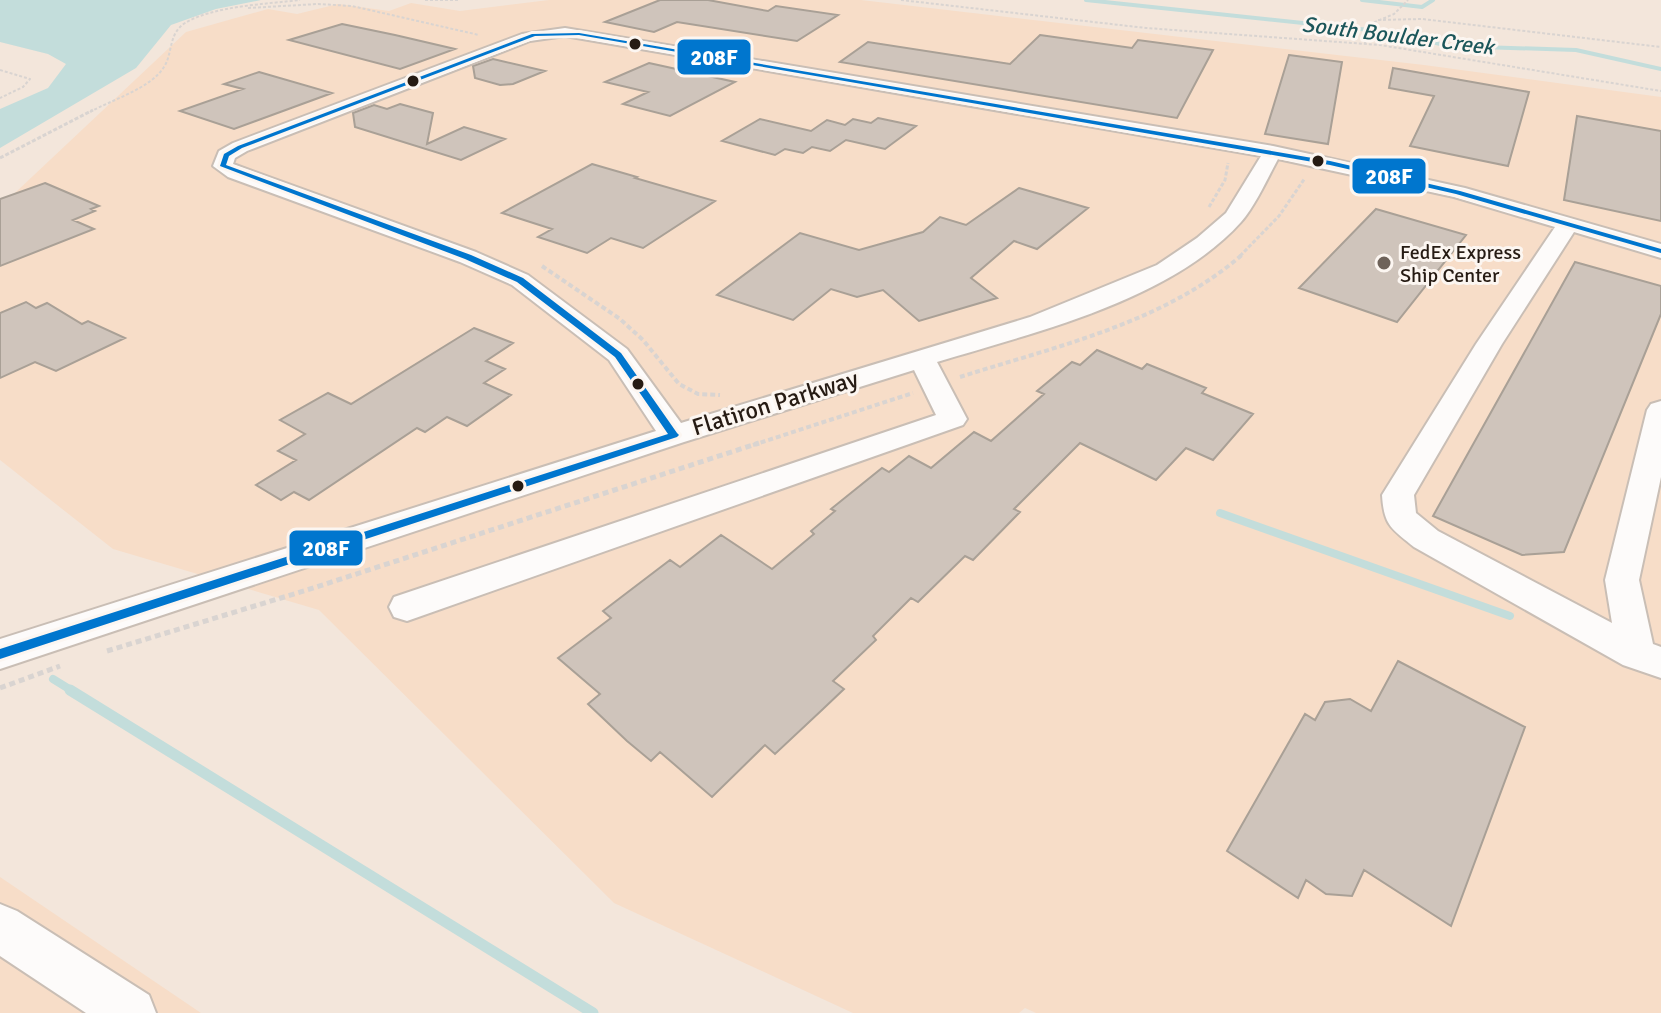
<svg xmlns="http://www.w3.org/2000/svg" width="1661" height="1013" font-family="Signika,sans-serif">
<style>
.built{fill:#f7ddc8}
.water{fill:#c3dddb}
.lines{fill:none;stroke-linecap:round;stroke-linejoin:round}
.stream-far2{stroke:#c3dddb;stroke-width:4}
.stream-far1{stroke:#c3dddb;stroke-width:8}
.stream{stroke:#c3dddb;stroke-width:11}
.building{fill:#cfc4bb;stroke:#a9a096;stroke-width:2}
.minor-casing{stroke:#c9beb5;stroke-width:4}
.path-far3{stroke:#d9d4d1;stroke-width:2;stroke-dasharray:3 2;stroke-linecap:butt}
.path-far2{stroke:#d9d4d1;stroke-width:3;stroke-dasharray:4 2;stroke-linecap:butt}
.path-far1{stroke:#d9d4d1;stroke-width:4;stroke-dasharray:5 3;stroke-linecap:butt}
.path{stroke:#d9d4d1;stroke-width:5;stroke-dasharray:6 4;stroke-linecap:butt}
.minor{fill:#fdfbfa;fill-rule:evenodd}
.bus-1-casing{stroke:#fcf6f1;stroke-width:6}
.bus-1{fill:#0076ce;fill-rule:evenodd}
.bus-dot{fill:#261b13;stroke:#fcf6f1;stroke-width:3}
.poi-dot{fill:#6e6259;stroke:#fcf6f1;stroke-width:3}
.labels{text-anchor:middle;stroke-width:6;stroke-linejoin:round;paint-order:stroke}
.far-poi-label{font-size:20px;fill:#261b13;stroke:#fcf6f1;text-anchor:start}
.far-water-label{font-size:22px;font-style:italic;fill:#1b565a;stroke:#fcf6f1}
.street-label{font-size:24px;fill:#261b13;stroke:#fcf6f1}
.line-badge{stroke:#fcf6f1;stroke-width:3}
.badge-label{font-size:22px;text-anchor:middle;font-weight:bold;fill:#fff}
</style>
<rect width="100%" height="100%" fill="#f3e6db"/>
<path class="built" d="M549 0H861L1424 65 1661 97V1013H1036L1025 1008 1019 1013H853L614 903 319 610 113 549 0 460V207L186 32 268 9 297 14 338 4 389 11 411 3 460 11Z
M0 877 201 1013H0Z"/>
<path class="water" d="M0 0H261L216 9 171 25 136 68 0 148V109L48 88 66 64 48 54 0 42Z"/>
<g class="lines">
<path class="stream-far2" d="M1086 0 1388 32 1449 46 1576 50 1661 69
M1362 0 1422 7 1433 0"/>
<path class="stream-far1" d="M1220 513 1510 616
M53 679 74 692"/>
<path class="stream" d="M70 690 593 1013"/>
</g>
<path class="building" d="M660 0H708L768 11 776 6 838 15 797 41 677 22 654 32 605 22Z
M342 24 395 35 455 49 400 69 289 40Z
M1040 35 1132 48 1138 40 1213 50 1177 118 840 62 868 42 1010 64Z
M1289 55 1342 62 1328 144 1265 134Z
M493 59 545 71 513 84 500 85 475 78 473 66Z
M649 63 735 82 670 116 623 104 648 92 605 82Z
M1393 68 1529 92 1508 166 1410 146 1434 96 1389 88Z
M259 72 332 93 234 129 180 111 243 89 224 84Z
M400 104 433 113 427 144 464 127 505 139 461 160 355 127 353 113 374 105 387 109Z
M1577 116 1661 131V221L1564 200Z
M878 118 916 126 885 149 846 140 830 151 812 147 803 153 785 149 775 155 722 141 760 119 811 131 827 120 845 125 853 119 871 123Z
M592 164 637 177 635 178 715 201 643 248 611 238 587 253 538 237 552 229 502 213Z
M45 183 99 206 91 209 95 211 73 220 94 229 0 266V199Z
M1019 188 1088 208 1037 249 1014 241 971 278 997 298 919 321 883 290 857 297 831 289 793 320 717 295 800 233 859 250 923 232 940 217 966 225Z
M1376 209 1466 235 1397 322 1299 288Z
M1575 262 1661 286V314L1564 552 1522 555 1433 516Z
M26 302 36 308 47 303 82 324 88 321 125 338 56 371 35 362 0 378V313Z
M474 328 513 343 486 361 505 369 484 383 511 395 467 426 447 417 425 432 417 428 309 500 294 492 281 500 256 485 296 460 278 451 305 434 280 420 328 393 351 404Z
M1097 350 1142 369 1147 364 1206 388 1202 393 1253 414 1213 460 1186 448 1156 480 1080 443 1014 509 1020 512 973 560 965 556 918 602 911 598 873 636 876 640 833 681 844 689 823 709 775 754 765 745 712 797 660 752 651 761 627 741 588 704 600 694 558 658 611 618 603 611 670 560 680 567 721 535 772 569 814 534 811 531 835 511 831 509 882 468 889 472 909 456 931 468 974 432 991 441 1044 394 1037 391 1072 362 1080 365Z
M1398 661 1525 727 1451 926 1364 870 1352 896 1326 894 1306 880 1298 898 1227 851 1305 714 1315 720 1325 702 1350 699 1371 711Z"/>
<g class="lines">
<defs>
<path id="minor" d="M565 28 1273 146 1465 188 1661 244V258L1574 232 1502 344 1414 495 1416 513 1438 531 1612 623 1605 580 1647 410 1651 404 1661 401V477L1639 580 1653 644 1661 647V678L1623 665 1414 547C1391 528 1384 526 1382 495L1476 344 1555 227 1454 197 1278 159C1267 179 1256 205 1241 222 1170 301 1035 332 937 362L967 419 963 425 407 621 394 617 389 607 394 597 936 415 914 370 684 442 0 669V639L656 431 609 360 512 285 460 262 228 177 213 166 219 151 233 143 522 34ZM565 36 1261 156 1226 213 1197 238 1157 265 1030 317 681 423 627 349 528 275 476 252 233 164 235 158 247 151 530 41Z
M0 904 17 911 149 995 156 1013H86L0 956Z"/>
</defs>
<use href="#minor" class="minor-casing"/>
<path class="path-far3" d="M425 0H460
M901 0 1146 28 1380 45 1661 91
M248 8 318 4 352 6 479 35
M1378 20 1422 19 1661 47
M1365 44 1370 24 1394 14 1408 0
M0 70 30 79 23 87 0 98
M90 112C111 100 150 89 164 67 173 53 168 34 185 23 213 6 267 4 300 0"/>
<path class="path-far2" d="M0 158 93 110
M1209 207 1225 180 1228 163
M1240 256 1279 216 1305 178"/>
<path class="path-far1" d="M542 266 620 319 643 340 679 384 698 394 720 395
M960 377C1057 346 1164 323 1243 254
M753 445 913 393"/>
<path class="path" d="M107 651 307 590 759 443
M0 688 60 666"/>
<use href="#minor" class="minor"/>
<defs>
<path id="bus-1" d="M579 33 1330 161 1460 191 1661 249V253L1456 194 1330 165 579 35 535 36 242 148 229 156 226 165 471 255 523 278 621 353 677 433 679 435 677 437 0 659V649L668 434 615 357 517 282 465 259 220 166 224 154 238 146 532 34Z"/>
</defs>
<use href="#bus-1" class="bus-1-casing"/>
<use href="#bus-1" class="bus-1"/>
</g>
<g class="bus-dot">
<circle cx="635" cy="44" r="7"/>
<circle cx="413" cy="81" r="7"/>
<circle cx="1318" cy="161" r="7"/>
<circle cx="638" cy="384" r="7"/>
<circle cx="518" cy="486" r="7"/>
</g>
<circle class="poi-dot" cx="1384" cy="263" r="8"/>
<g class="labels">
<g class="far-poi-label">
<text x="1400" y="259">FedEx Express<tspan x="1400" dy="23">Ship Center</tspan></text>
</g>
<g class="far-water-label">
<text transform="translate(1398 35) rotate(7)" y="8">South Boulder Creek</text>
</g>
<g class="street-label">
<text transform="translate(775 403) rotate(-17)" y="8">Flatiron Parkway</text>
</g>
</g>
<g class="line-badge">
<rect x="676" y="38" width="76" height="38" rx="8" fill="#0076ce"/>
<rect x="1351" y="157" width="76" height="38" rx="8" fill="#0076ce"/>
<rect x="288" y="529" width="76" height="38" rx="8" fill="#0076ce"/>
</g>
<g class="badge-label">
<text x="714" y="65">208F</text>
<text x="1389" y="184">208F</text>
<text x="326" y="556">208F</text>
</g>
</svg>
